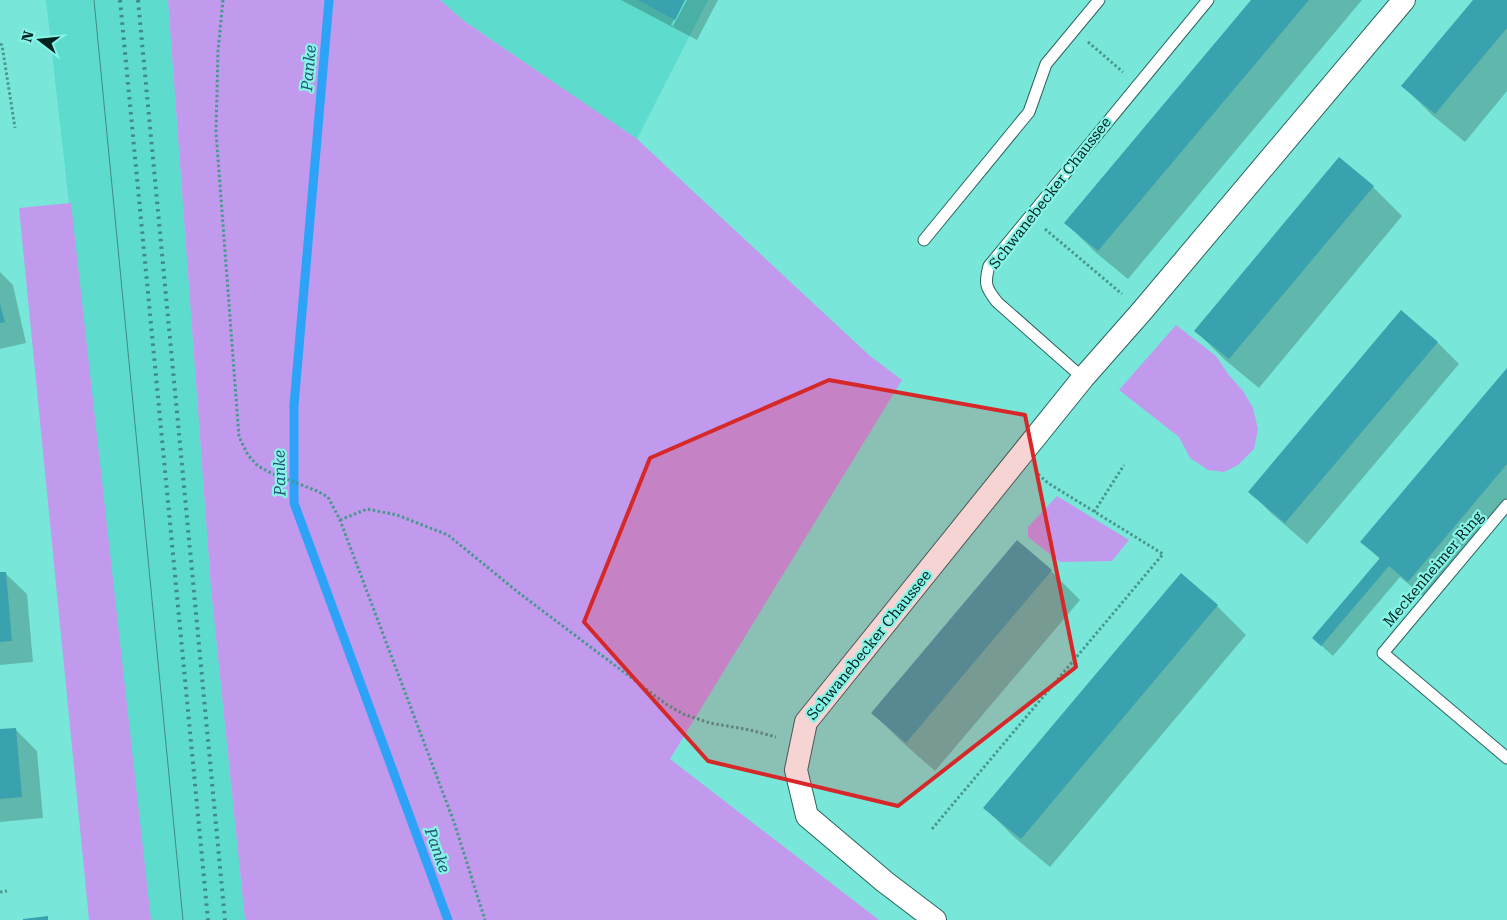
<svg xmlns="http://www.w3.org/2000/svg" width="1507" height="920" font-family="'Roboto Serif',serif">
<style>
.built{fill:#5ddbcd}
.green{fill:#c19aee}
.shadow{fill:#0003}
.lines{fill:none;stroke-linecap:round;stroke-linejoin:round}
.stream{stroke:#2ca3f7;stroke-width:9}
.building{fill:#39a2ae}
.service-casing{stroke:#2a655e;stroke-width:13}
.minor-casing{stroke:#2a655e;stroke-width:24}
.path{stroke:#48988e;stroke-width:3;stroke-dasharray:2.5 2.5;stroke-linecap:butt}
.service{stroke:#fff;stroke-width:11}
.minor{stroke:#fff;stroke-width:22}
.tram{stroke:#408b82;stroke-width:1}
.rail{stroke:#408b82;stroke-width:4;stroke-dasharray:2.5 5;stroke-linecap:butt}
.marked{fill:#d62828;fill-opacity:0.2;stroke:#d62828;stroke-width:4;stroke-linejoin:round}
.labels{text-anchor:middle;stroke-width:4.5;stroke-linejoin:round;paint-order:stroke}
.street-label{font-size:15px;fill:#00221e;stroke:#86f4e6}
.water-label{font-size:16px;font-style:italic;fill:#265275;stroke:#86f4e6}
</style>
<rect width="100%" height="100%" fill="#78e7d9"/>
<path class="built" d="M46 0H168L211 588 245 920H150Z
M440 0H708L637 139 464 21Z"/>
<path class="green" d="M168 0H440L464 21 637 139 870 356 902 380 670 759 879 920H245L211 588Z
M71 203 151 920H89L19 208Z
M1176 325 1216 356 1228 374 1243 391 1253 408 1258 429 1254 449 1238 465 1224 472 1208 470 1190 458 1179 437 1119 390Z
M1057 496 1129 540 1112 561 1060 562 1028 537V527Z"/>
<path class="shadow" d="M621 0H684L671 25 673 26 687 0H718L697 40Z
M1253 0H1362L1128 279 1095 252 1066 223Z
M1475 0H1507V91L1465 142 1432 115 1403 86Z
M1373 187 1402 216 1259 388 1225 360 1196 331Z
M0 272 13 285 26 343 0 349Z
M1437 342 1459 364 1307 544 1271 513 1250 492Z
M1507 370V511L1430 602 1400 577 1333 656 1313 638 1380 559 1362 542Z
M1051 571 1080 600 935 771 902 742 873 713Z
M0 573H5L27 594 33 662 0 665Z
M1181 575 1217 606 1246 635 1050 867 1014 837 985 808Z
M15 729 37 751 43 818 0 822V731Z"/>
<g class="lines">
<path class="stream" d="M329 0 294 405V503L448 920"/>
</g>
<path class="building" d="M638 0H685L675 20Z
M1251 0H1309L1098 251 1064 223Z
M1473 0H1507V28L1435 114 1401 86Z
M1339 157 1374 186 1229 359 1194 331Z
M0 304 5 322 0 323Z
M1401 310 1438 342 1285 523 1248 492Z
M1507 368V464L1408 582 1389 566 1321 646 1312 638 1380 558 1360 542Z
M1017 540 1052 570 906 743 871 713Z
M0 572H6L12 641 0 642Z
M1181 573 1218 605 1021 839 983 808Z
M16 728 22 797 0 799V729Z
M48 916V920H23V919Z"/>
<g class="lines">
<defs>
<path id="service" d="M924 240 1029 112 1046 64 1099 0
M1083 378 997 302C986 288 984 284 989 266L1208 0
M1507 505 1383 653 1507 758"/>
<path id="minor" d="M935 920 885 882 807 816 796 770 806 722 1083 378 1142 311 1404 0"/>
</defs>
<use href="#service" class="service-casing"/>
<use href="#minor" class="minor-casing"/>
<path class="path" d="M223 0 218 51 216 132 239 437 248 455 258 466 271 473 317 491 328 497 340 520 454 822 485 920
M1088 42 1123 72
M0 44 2 45 15 128
M1045 229 1122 294
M1094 512 1124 465
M340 520 367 509 397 515 448 535 519 593 666 704 683 714 710 723 750 730 776 737
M932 829 1163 554 1048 483 1038 474
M0 892 7 891"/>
<use href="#service" class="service"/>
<use href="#minor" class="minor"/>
<path class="tram" d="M94 0 183 920"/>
<path class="rail" d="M120 0 208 920
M138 0 225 920"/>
</g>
<path class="marked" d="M829 380 1025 415 1076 667 898 806 708 761 584 622 650 458Z"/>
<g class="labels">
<g class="street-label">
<text transform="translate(1050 193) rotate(-52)" y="5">Schwanebecker Chaussee</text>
<text transform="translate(1433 569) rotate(-50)" y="5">Meckenheimer Ring</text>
<text transform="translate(869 645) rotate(-51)" y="5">Schwanebecker Chaussee</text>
</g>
<g class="water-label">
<text transform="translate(308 68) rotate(-85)" y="6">Panke</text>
<text transform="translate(279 473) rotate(-91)" y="6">Panke</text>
<text transform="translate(438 850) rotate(70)" y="6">Panke</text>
</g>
</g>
<g transform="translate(40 40) rotate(286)" stroke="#86f4e6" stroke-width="4" paint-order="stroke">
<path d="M0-4L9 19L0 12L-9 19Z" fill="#00221e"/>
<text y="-8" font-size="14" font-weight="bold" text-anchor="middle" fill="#00221e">N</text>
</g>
</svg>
